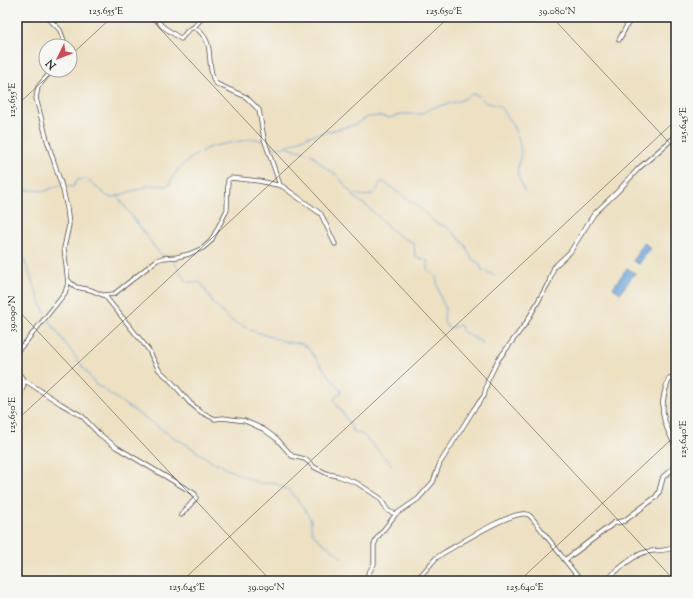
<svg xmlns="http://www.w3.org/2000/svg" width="693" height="598" font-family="'Sorts Mill Goudy',serif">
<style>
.water{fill:#6fa8df;stroke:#4d6a85}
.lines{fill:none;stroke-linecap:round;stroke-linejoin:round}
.stream{stroke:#6fa8df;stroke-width:1}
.minor-casing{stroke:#484642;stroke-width:5}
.tertiary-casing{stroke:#484642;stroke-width:5.5}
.minor{stroke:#fff;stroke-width:3.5}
.tertiary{stroke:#fff;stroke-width:4}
.ticks{fill:none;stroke:#2b2b2b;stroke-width:1;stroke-opacity:0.45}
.neatline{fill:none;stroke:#2b2b2b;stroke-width:1.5}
.ticks-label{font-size:10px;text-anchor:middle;fill:#2b2b2b}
</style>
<rect width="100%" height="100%" fill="#f6f6f2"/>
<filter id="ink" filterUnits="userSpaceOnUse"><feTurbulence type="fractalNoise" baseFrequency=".025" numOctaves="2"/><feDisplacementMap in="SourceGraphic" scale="8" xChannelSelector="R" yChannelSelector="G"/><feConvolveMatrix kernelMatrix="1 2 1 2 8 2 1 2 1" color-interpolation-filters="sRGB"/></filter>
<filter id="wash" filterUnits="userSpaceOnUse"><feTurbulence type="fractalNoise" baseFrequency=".012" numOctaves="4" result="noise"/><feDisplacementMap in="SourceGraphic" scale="16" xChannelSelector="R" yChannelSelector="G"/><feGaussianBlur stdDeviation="0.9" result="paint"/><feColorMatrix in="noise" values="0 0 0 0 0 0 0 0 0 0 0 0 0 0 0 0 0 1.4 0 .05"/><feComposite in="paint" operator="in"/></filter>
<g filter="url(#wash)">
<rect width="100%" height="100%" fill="#ede1c2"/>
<path class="water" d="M644 242 650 249 639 264 633 261Z
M627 268 635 273 620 293 613 288Z"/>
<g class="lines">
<path class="stream" d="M267 144 275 148H282L309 136 354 125 368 117 380 116 389 118 402 114H421L435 107 462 100 472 94H475L479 96 486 103 497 105 501 108 512 124 519 140 521 153 517 172 524 191
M286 146 313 155 323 166 338 176 355 198 367 206 393 231 401 237 412 242 414 244 415 256 428 261V270L436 276C438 288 439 297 445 307L444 320 446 326 451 328 459 325 461 326 462 331 483 343
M64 186 73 187 77 180 87 179 107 196 111 198 151 185 165 186 169 185 177 170 190 159 205 149 214 146 251 139H257L263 141
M17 191 28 190 45 191 60 185
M353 194C362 195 371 199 377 189 379 186 379 183 382 181L416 205 436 223 449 228 466 246 472 259 480 264 481 269 495 276
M118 197 156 249 163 256H170
M17 241 45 314
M172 259 187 282H192L196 283 200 282 214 304 230 320 253 331 290 343H300L307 347 341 391V393L337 395 334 400 349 423 353 431 362 434 392 465
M47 318 96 385 104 389 107 392 176 439 186 444 212 462 220 464 226 469 255 481 260 484 274 482C279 486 284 488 290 491 292 493 309 515 310 518 312 522 310 529 313 533 320 543 332 548 341 557H344"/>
</g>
</g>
<g filter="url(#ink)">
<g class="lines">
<defs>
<path id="minor" d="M47 17 60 30 66 46
M155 17 162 26 181 39 188 30 194 27 203 17
M194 27C217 42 205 59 214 81L217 84 246 97 259 110 264 139 280 185
M619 40 627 25 633 17
M68 280 71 283 76 287 91 290 105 296 148 349 159 370 170 380 190 403 201 412 215 419 223 418 245 421 263 429 277 439 292 456 305 459 314 467 328 474 338 476 357 483 380 498 388 511 396 514
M104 295 114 294 157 260 163 258 177 257 189 254 203 248 211 241 227 210 228 180 231 178 259 181 282 186 321 214 335 244
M17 351 25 343 58 302 65 293 68 283 64 248 69 225 67 208 63 190 47 140 36 98 38 87 52 70
M17 372C29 383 23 387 17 400
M24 380 61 404 82 416 99 434 116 447 195 494 196 498 181 515
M364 581 374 564V545L377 538 396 514 418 499 433 482 440 463 474 409 484 396 488 380 498 360 526 323 549 282 554 267 570 252 594 214 618 191 639 168 676 136
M416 581 436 558 445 552C459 544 511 511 526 514 529 514 531 517 533 519L581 581
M605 581C614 573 632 556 643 553 653 549 666 553 676 546"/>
<path id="tertiary" d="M676 377 670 378 669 379C658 406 662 422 676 446
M565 560 614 523 624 521 656 497 659 492 663 477 676 466"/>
</defs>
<use href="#minor" class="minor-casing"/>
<use href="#tertiary" class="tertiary-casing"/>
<use href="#minor" class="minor"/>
<use href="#tertiary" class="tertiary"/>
</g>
</g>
<path class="ticks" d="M149 17 675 581M552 17 676 150M70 56 112 17M17 105 55 70M17 309 271 581M17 420 449 17M182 581 676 120M519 581 676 435"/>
<rect width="693" height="598" fill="none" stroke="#f6f6f2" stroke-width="44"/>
<g transform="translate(58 58) rotate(227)"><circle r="19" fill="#f6f6f2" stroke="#a5a5a2"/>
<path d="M0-3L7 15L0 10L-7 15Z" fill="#d1495b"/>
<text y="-6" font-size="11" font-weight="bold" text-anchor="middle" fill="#2b2b2b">N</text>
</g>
<rect x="22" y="22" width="649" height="554" class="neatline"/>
<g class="ticks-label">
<text x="106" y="14">125.655°E</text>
<text x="444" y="14">125.650°E</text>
<text x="557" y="14">39.080°N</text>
<text transform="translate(11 100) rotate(-90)" y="4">125.655°E</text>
<text transform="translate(682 125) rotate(-90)" y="4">125.645°E</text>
<text transform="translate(11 314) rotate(-90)" y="4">39.090°N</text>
<text transform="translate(11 415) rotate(-90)" y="4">125.650°E</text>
<text transform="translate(682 439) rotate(-90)" y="4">125.640°E</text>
<text x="187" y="590">125.645°E</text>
<text x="266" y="590">39.090°N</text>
<text x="525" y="590">125.640°E</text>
</g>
</svg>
